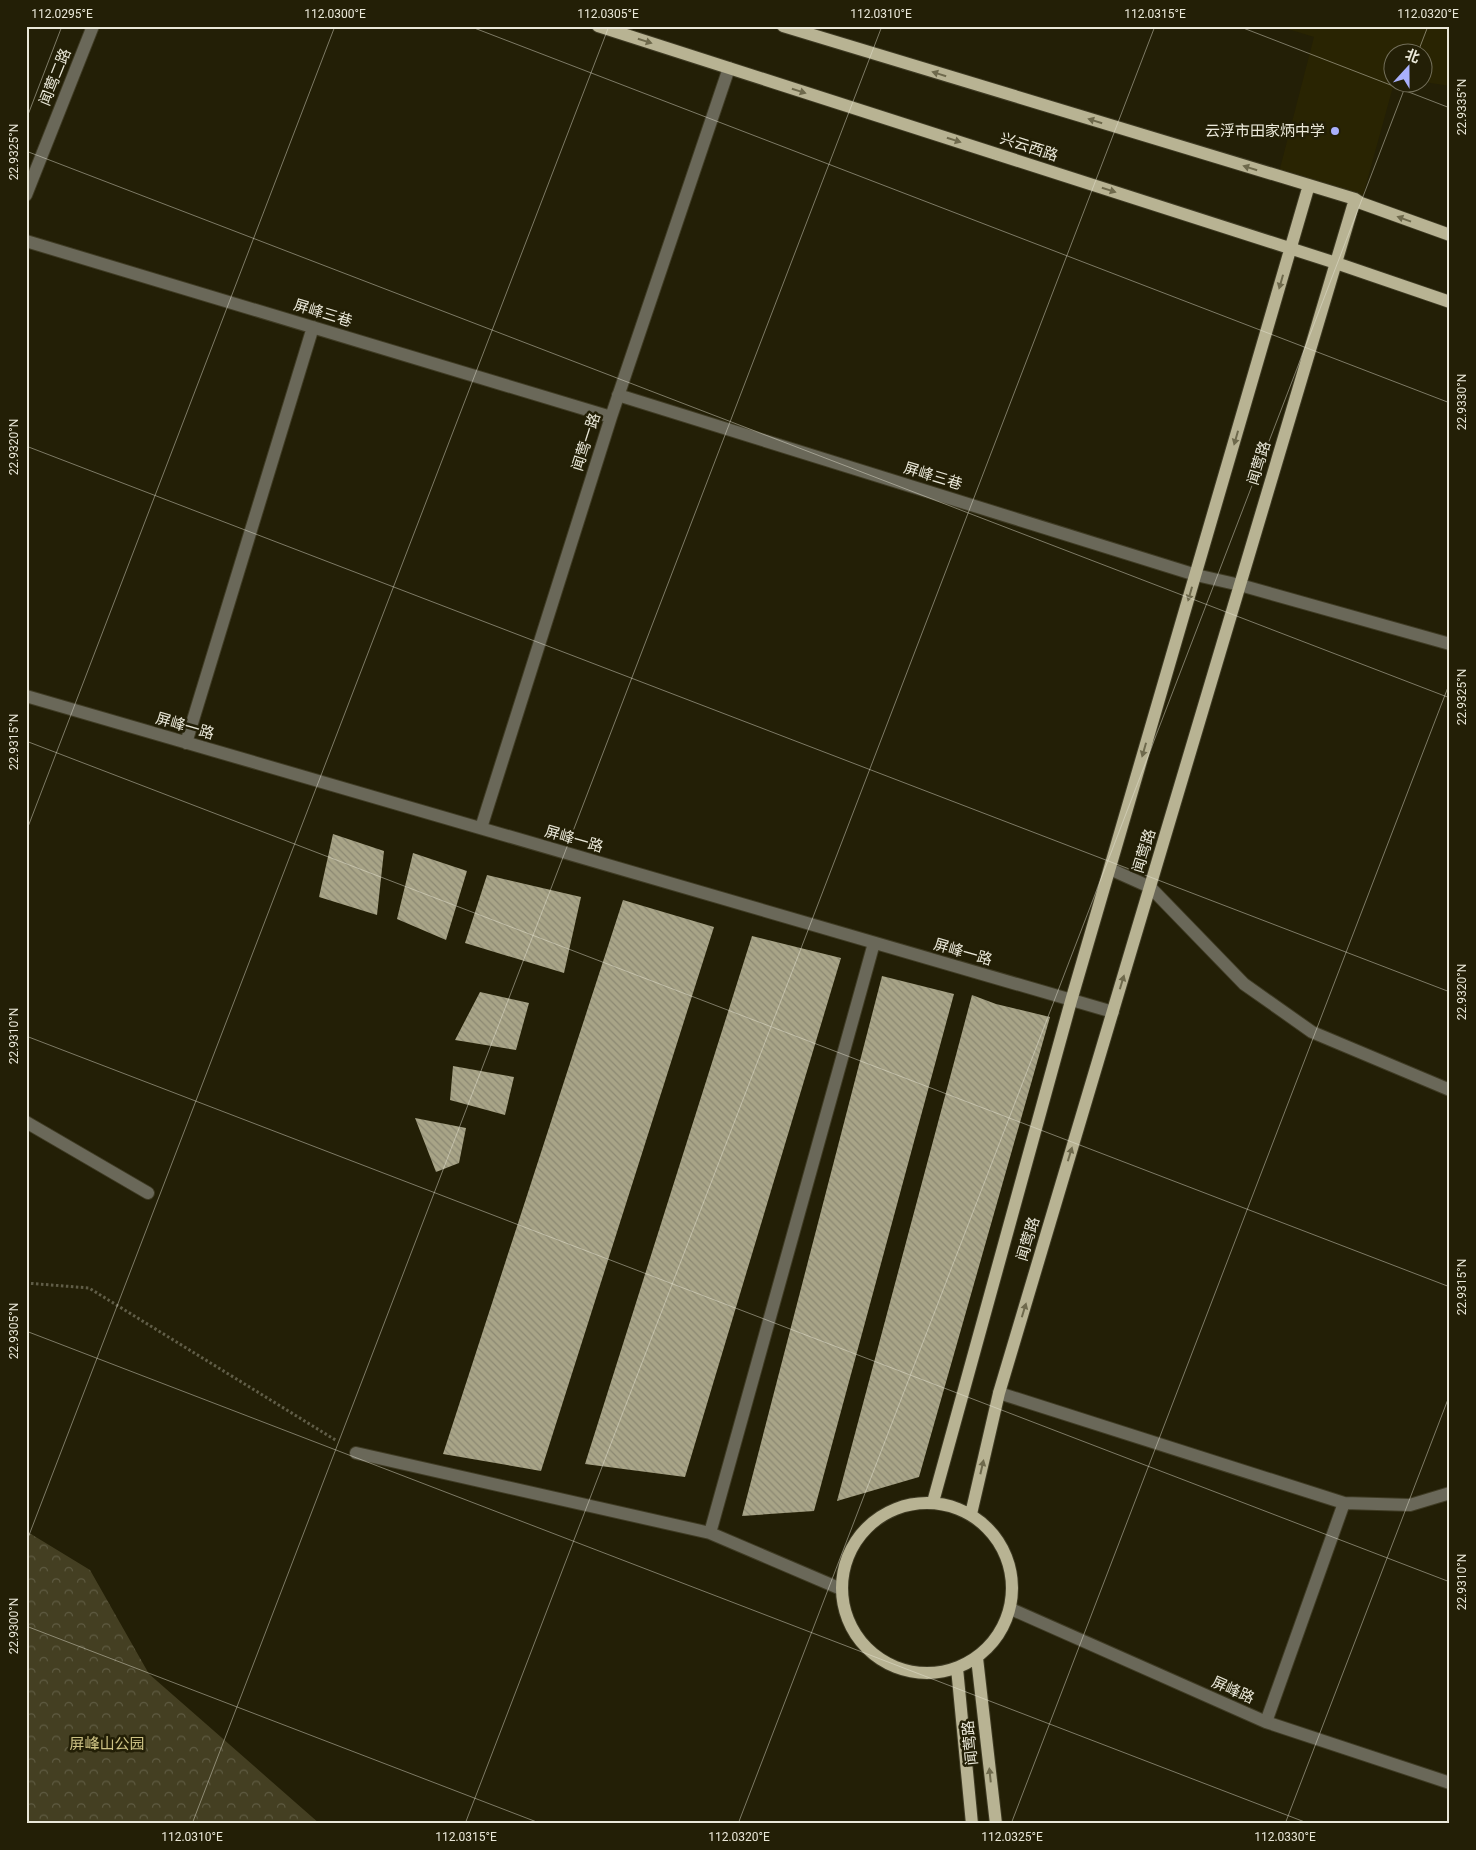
<svg xmlns="http://www.w3.org/2000/svg" width="1476" height="1850" font-family="Roboto,'Noto Sans SC',sans-serif">
<style>
.built{fill:#292402}
.park{fill:url(#park-crowns)}
.building{fill:url(#building-back-hatch)}
.lines{fill:none;stroke-linecap:round;stroke-linejoin:round}
.minor-casing{stroke:#3f3b24;stroke-width:14}
.major-casing{stroke:#3f3b24;stroke-width:14}
.path{stroke:#605d47;stroke-width:3;stroke-dasharray:2.5 2.5;stroke-linecap:butt}
.minor{stroke:#6a6859;stroke-width:12}
.major{stroke:#b8b393;stroke-width:12}
.oneway{fill:#6e694c}
.ticks{fill:none;stroke:#eae8d9;stroke-width:1;stroke-opacity:0.45}
.poi-dot{fill:#a9b0fc;stroke:#231f06;stroke-width:2}
.labels{text-anchor:middle;stroke-width:5;stroke-linejoin:round;paint-order:stroke}
.street-label{font-size:15px;fill:#eae8d9;stroke:#231f06}
.poi-label{font-size:15px;fill:#eae8d9;stroke:#231f06;text-anchor:end}
.park-label{font-size:15px;fill:#cdc284;stroke:#231f06}
.neatline{fill:none;stroke:#eae8d9;stroke-width:2}
.ticks-label{font-size:12px;text-anchor:middle;fill:#eae8d9}
</style>
<defs>
<pattern id="park-crowns" width="20" height="18" patternUnits="userSpaceOnUse" patternTransform="scale(1.25)"><rect width="20" height="18" fill="#443f22"/><path d="M2 6a3 3 0 1 1 6 0M12 15a3 3 0 1 1 6 0" fill="none" stroke="#5f5b42"/></pattern>
<pattern id="building-back-hatch" width="6" height="6" patternUnits="userSpaceOnUse" patternTransform="scale(1.25)"><rect width="6" height="6" fill="#a8a487"/><path d="M-1 5l2 2M0 0l6 6M5-1l2 2" fill="none" stroke="#8b8872"/></pattern>
</defs>
<rect width="100%" height="100%" fill="#231f06"/>
<path class="built" d="M1278 26H1450V86L1424 82V52H1394V83L1361 203 1278 176 1314 37Z"/>
<path class="park" d="M26 1531 90 1570 149 1674 320 1824H26Z"/>
<path class="building" d="M333 834 384 851 377 915 319 897Z
M413 853 467 871 446 940 397 919Z
M487 875 581 897 564 973 465 943Z
M623 900 714 927 541 1471 443 1454Z
M752 936 841 958 685 1477 585 1464Z
M882 976 954 994 814 1511 742 1516Z
M480 992 529 1003 516 1050 455 1040Z
M972 995 996 1004 1050 1017 919 1477 837 1501Z
M453 1066 514 1077 505 1115 450 1100Z
M415 1118 466 1128 459 1163 436 1172Z"/>
<g class="lines">
<defs>
<path id="minor" d="M26 195 93 26
M26 241 611 417
M618 395 1196 575 1240 585 1450 644
M26 696 1113 1012
M186 743 313 327
M481 828 611 417 729 68
M1110 869 1150 887 1244 984 1312 1032 1450 1090
M26 1122 148 1193
M999 1393 1344 1503 1266 1722
M356 1453 710 1533 841 1589
M1344 1503 1410 1505 1450 1493
M710 1533 874 943
M1011 1609 1266 1722 1450 1783"/>
<path id="major" d="M598 26 1336 263 1450 302
M783 26 1355 199 1361 203 1450 235
M933 1502 1071 1001 1309 185
M842 1588a85 85 0 1 1 170 0a85 85 0 1 1-170 0Z
M971 1514 999 1393 1355 199
M977 1658 996 1824
M957 1668 972 1824"/>
</defs>
<use href="#minor" class="minor-casing"/>
<use href="#major" class="major-casing"/>
<path class="path" d="M26 1283 89 1288 337 1441"/>
<use href="#minor" class="minor"/>
<use href="#major" class="major"/>
</g>
<defs><path id="oneway-solid" d="M-6-.8H1V-3.2L6.5 0L1 3.2V.8H-6Z" transform="scale(1.25)"/></defs>
<g class="oneway">
<use href="#oneway-solid" transform="translate(645 41) rotate(18)"/>
<use href="#oneway-solid" transform="translate(939 74) rotate(-163)"/>
<use href="#oneway-solid" transform="translate(799 91) rotate(18)"/>
<use href="#oneway-solid" transform="translate(1095 121) rotate(-163)"/>
<use href="#oneway-solid" transform="translate(954 140) rotate(18)"/>
<use href="#oneway-solid" transform="translate(1250 168) rotate(-163)"/>
<use href="#oneway-solid" transform="translate(1109 190) rotate(18)"/>
<use href="#oneway-solid" transform="translate(1404 219) rotate(-160)"/>
<use href="#oneway-solid" transform="translate(1281 282) rotate(106)"/>
<use href="#oneway-solid" transform="translate(1236 438) rotate(106)"/>
<use href="#oneway-solid" transform="translate(1190 594) rotate(106)"/>
<use href="#oneway-solid" transform="translate(1144 750) rotate(106)"/>
<use href="#oneway-solid" transform="translate(1122 982) rotate(-73)"/>
<use href="#oneway-solid" transform="translate(1070 1154) rotate(-73)"/>
<use href="#oneway-solid" transform="translate(1024 1310) rotate(-73)"/>
<use href="#oneway-solid" transform="translate(982 1467) rotate(-77)"/>
<use href="#oneway-solid" transform="translate(990 1775) rotate(-96)"/>
</g>
<path class="ticks" d="M469 26 1450 403M1238 26 1450 108M1418 52 1428 26M26 120 62 26M26 151 1450 698M26 446 1450 992M26 741 1450 1287M26 832 335 26M26 1036 1450 1582M26 1331 1310 1824M26 1543 609 26M26 1626 542 1824M192 1824 882 26M465 1824 1155 26M738 1824 1407 82M1011 1824 1450 682M1285 1824 1450 1394"/>
<circle class="poi-dot" cx="1335" cy="131" r="5"/>
<g class="labels">
<g class="street-label">
<text transform="translate(55 77) rotate(-68)" y="5">闻莺二路</text>
<text transform="translate(1029 147) rotate(18)" y="5">兴云西路</text>
<text transform="translate(323 313) rotate(17)" y="5">屏峰三巷</text>
<text transform="translate(586 442) rotate(-72)" y="5">闻莺一路</text>
<text transform="translate(1259 463) rotate(-73)" y="5">闻莺路</text>
<text transform="translate(933 476) rotate(17)" y="5">屏峰三巷</text>
<text transform="translate(185 726) rotate(16)" y="5">屏峰一路</text>
<text transform="translate(574 839) rotate(16)" y="5">屏峰一路</text>
<text transform="translate(1144 851) rotate(-73)" y="5">闻莺路</text>
<text transform="translate(963 952) rotate(16)" y="5">屏峰一路</text>
<text transform="translate(1028 1239) rotate(-73)" y="5">闻莺路</text>
<text transform="translate(1233 1690) rotate(24)" y="5">屏峰路</text>
<text transform="translate(970 1743) rotate(-96)" y="5">闻莺路</text>
</g>
<g class="poi-label">
<text x="1325" y="136">云浮市田家炳中学</text>
</g>
<g class="park-label">
<text x="107" y="1749">屏峰山公园</text>
</g>
</g>
<rect width="1476" height="1850" fill="none" stroke="#231f06" stroke-width="55"/>
<g transform="translate(1408 68) rotate(21)"><circle r="24" fill="#231f06" stroke="#736f5a"/>
<path d="M0-4L9 19L0 12L-9 19Z" fill="#a9b0fc"/>
<text y="-8" font-size="14" font-weight="bold" text-anchor="middle" fill="#eae8d9">北</text>
</g>
<rect x="28" y="28" width="1420" height="1794" class="neatline"/>
<g class="ticks-label">
<text x="62" y="18">112.0295°E</text>
<text x="335" y="18">112.0300°E</text>
<text x="608" y="18">112.0305°E</text>
<text x="881" y="18">112.0310°E</text>
<text x="1155" y="18">112.0315°E</text>
<text x="1428" y="18">112.0320°E</text>
<text transform="translate(1462 107) rotate(-90)" y="4">22.9335°N</text>
<text transform="translate(14 152) rotate(-90)" y="4">22.9325°N</text>
<text transform="translate(1462 402) rotate(-90)" y="4">22.9330°N</text>
<text transform="translate(14 447) rotate(-90)" y="4">22.9320°N</text>
<text transform="translate(1462 697) rotate(-90)" y="4">22.9325°N</text>
<text transform="translate(14 742) rotate(-90)" y="4">22.9315°N</text>
<text transform="translate(1462 992) rotate(-90)" y="4">22.9320°N</text>
<text transform="translate(14 1036) rotate(-90)" y="4">22.9310°N</text>
<text transform="translate(1462 1287) rotate(-90)" y="4">22.9315°N</text>
<text transform="translate(14 1331) rotate(-90)" y="4">22.9305°N</text>
<text transform="translate(1462 1582) rotate(-90)" y="4">22.9310°N</text>
<text transform="translate(14 1626) rotate(-90)" y="4">22.9300°N</text>
<text x="192" y="1841">112.0310°E</text>
<text x="466" y="1841">112.0315°E</text>
<text x="739" y="1841">112.0320°E</text>
<text x="1012" y="1841">112.0325°E</text>
<text x="1285" y="1841">112.0330°E</text>
</g>
</svg>
